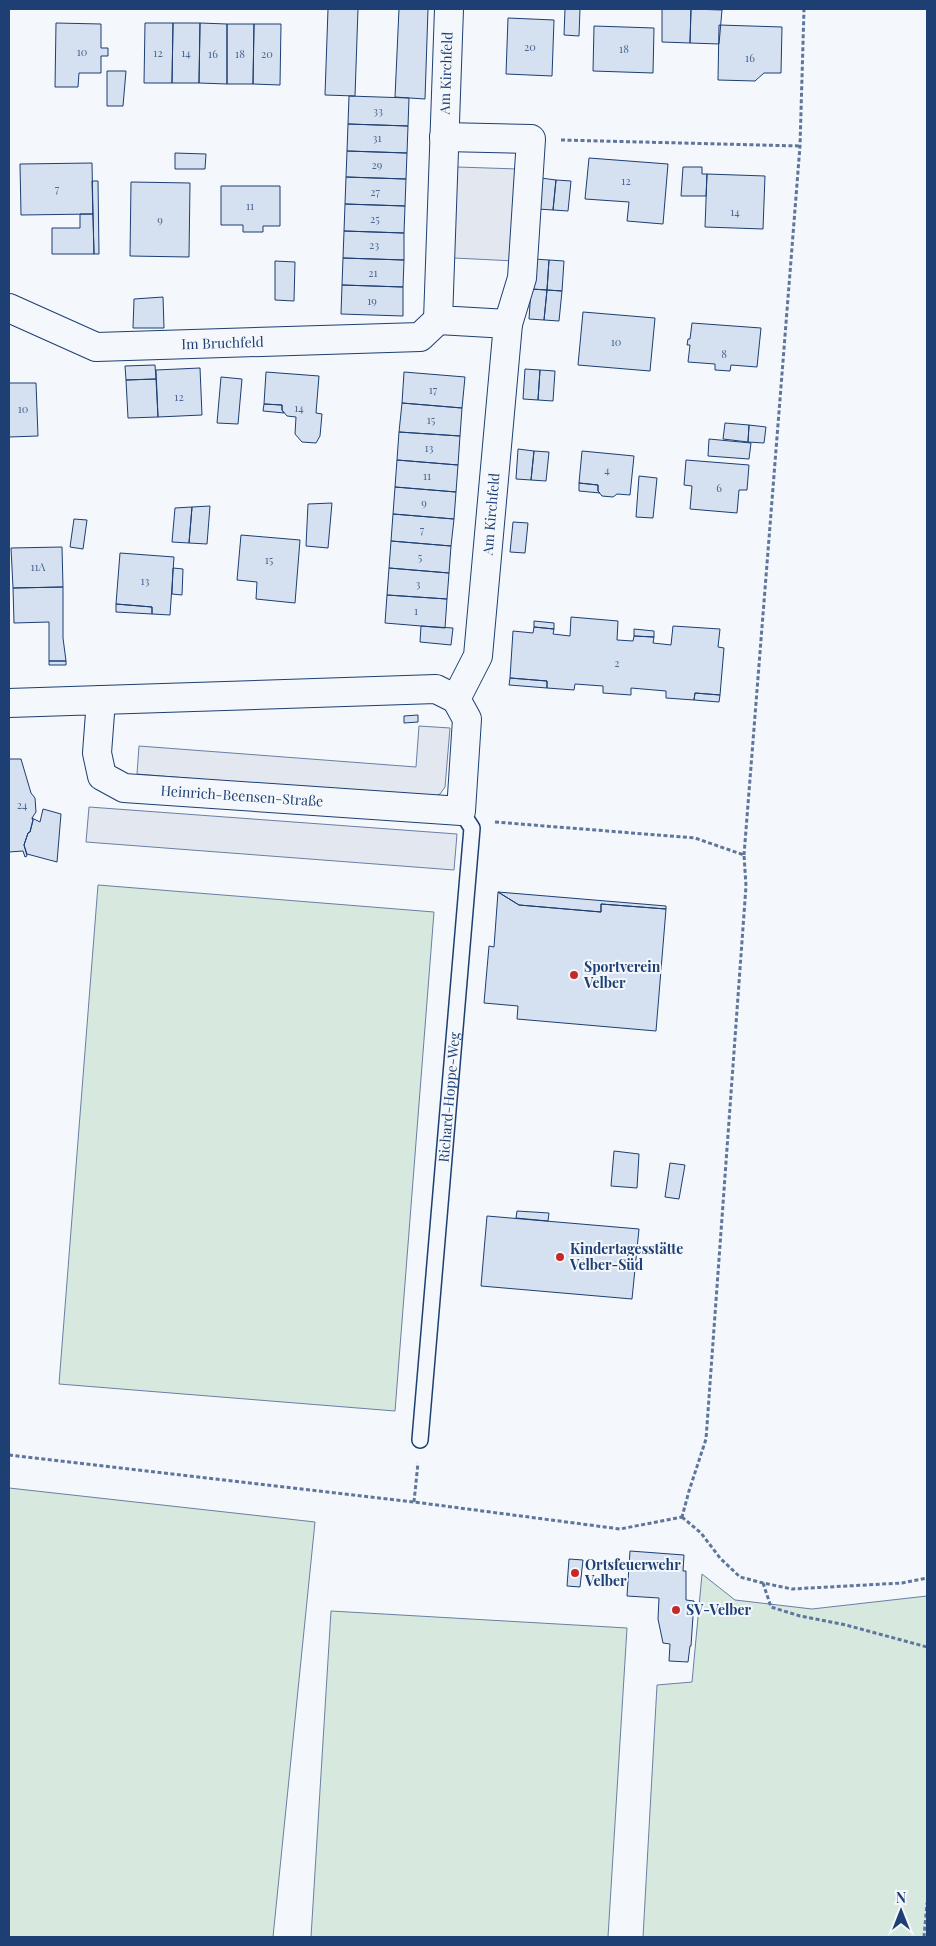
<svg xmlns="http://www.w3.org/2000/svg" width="936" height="1946" font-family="'Playfair Display',serif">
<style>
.green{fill:#d7e8df;stroke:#687fa3}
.parking{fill:#e3e8f0;stroke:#687fa3}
.building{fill:#d5e0f0;stroke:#1d3f73}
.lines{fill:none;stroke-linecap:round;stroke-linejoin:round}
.lane-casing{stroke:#1d3f73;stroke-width:18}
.street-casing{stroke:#1d3f73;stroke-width:30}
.path{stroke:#5e769c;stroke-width:3;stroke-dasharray:4 2.5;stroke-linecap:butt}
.lane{stroke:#f4f7fb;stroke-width:15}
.street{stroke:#f4f7fb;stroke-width:28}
.poi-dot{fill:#c62828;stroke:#f4f7fb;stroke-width:2}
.labels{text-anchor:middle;stroke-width:4;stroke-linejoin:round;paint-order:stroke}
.number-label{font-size:11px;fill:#4b6792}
.street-label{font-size:14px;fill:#1d3f73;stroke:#f4f7fb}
.poi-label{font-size:14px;font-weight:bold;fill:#1d3f73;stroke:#f4f7fb;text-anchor:start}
</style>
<rect width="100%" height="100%" fill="#f4f7fb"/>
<path class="green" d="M98 885 434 912 395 1411 59 1384Z
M9 1488 315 1522 273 1937H9Z
M702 1574 735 1600 812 1609 927 1596V1937H643L657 1685 692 1682Z
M331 1611 627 1628 608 1937H311Z"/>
<path class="parking" d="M457 167 518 169 515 261 454 258Z
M419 726 450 728 445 787 440 794 431 798 137 774 139 746 416 767Z
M89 807 457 834 454 870 86 842Z"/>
<path class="building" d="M328 9H358L355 96 325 95Z
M399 9H428L425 99 395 97Z
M565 9H580L579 36 564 35Z
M662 9H691L690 43 662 42Z
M691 9 722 10 719 44 690 43Z
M508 18 554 20 552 76 506 74Z
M56 23 101 24V48H108V56H101V73H79L78 87H55Z
M145 23H173L172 83H144Z
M173 23H200L199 83H172Z
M200 23 227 24V84L199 83Z
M227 24H254L253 84H227Z
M254 24H281L280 85 253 84Z
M719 25 782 27 781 73H764L755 81 718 80Z
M594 26 654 28 653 73 593 71Z
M107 71H126L123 106H107Z
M349 96 409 98 408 126 348 124Z
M348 124 408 126 407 153 347 151Z
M347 151 407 153 406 179 346 177Z
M175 153 206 154 205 169H175Z
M589 158 668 164 663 224 627 221 629 202 585 199Z
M92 163 93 214 21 215 20 164Z
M683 167H702V174H707L706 196H681Z
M707 174 765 176 763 229 705 227Z
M346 177 406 179 405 206 345 204Z
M541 178 556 180 553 210 538 209Z
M556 180 571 181 568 211 553 210Z
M92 181H98L99 254H94Z
M131 182 190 183 189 257 130 256Z
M221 186H280V226H263V232H243V225H221Z
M345 204 405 206 404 233 344 231Z
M80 214H93L94 254H52V228H80Z
M344 231 404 233V260L343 258Z
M343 258 404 260 403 287 342 285Z
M534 259 549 260 547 290 531 289Z
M549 260 564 261 562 291 547 290Z
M275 261 295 262 294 301 275 300Z
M342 285 403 287V316L341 314Z
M531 289 547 290 544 320 529 319Z
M547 290 562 291 559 321 544 320Z
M163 297 164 328H133L134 299Z
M583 312 655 318 650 371 578 365Z
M692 323 761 328 757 367 731 365 730 371 715 370V364L688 362 690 345H687L688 339H690Z
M155 365 156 379 126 380 125 366Z
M200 368 202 415 158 417 156 370Z
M525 369 540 370 538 400 523 399Z
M540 370 555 371 553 401 538 400Z
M266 372 319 376 316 413 322 414 320 436 316 443 302 442 295 434 296 417 287 416 282 410V405L264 404Z
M404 372 465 377 462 408 402 403Z
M221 377 242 379 238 424 217 423Z
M156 379 158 417 128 418 126 380Z
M9 383H36L38 436 9 437Z
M402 403 462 408 460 436 399 432Z
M264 404 282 405V410L284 413 263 411Z
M725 423 749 425 748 442 723 439Z
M749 425 766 427 764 443 748 442Z
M399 432 460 436 458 465 397 460Z
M709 439 751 443 749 459 708 456Z
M518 449 534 451 531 480 516 479Z
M534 451 549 452 546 481 531 480Z
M582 451 634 456 630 495 617 494 613 497 602 496 598 491V485L579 483Z
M397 460 458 465 456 492 395 487Z
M686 460 749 465 747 490H739L737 513 690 509 692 486 684 485Z
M639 476 657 478 653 518 636 517Z
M579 483 598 485V491L600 493 579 491Z
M395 487 456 492 454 519 393 514Z
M332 503 328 548 306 546 308 504Z
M210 506 207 544 189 543 192 507Z
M192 507 189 543 172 542 175 508Z
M393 514 454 519 451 546 391 541Z
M74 519 87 520 83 549 70 547Z
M513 522 528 523 525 553 510 552Z
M241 535 300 540 295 603 256 599 257 582 237 580Z
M391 541 451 546 449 573 389 568Z
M62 547 63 587 13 588 11 548Z
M120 553 174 557 170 615 152 614V607L116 604Z
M173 568 183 569 182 595 172 594Z
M389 568 449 573 447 599 387 595Z
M63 587V638L66 661H49V622L14 623 13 588Z
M387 595 447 599 445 628 385 623Z
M116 604 152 607V614L116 612Z
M571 617 618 621 617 640 633 641 634 636 654 637 653 643 671 645 673 626 720 629 718 647 724 648 720 695 695 693 694 700 666 698V691L631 688V695L603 693V686L575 684 574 690 547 688V681L510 678 513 631 533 633 534 627 554 629 553 634 570 636Z
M534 621 554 623V629L534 627Z
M421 626 453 628 451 645 420 642Z
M634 629 654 631V637L634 636Z
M49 661H66V665H49Z
M510 678 547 681V688L509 685Z
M695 693 720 695 719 702 694 700Z
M418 715V722L404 723V716Z
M9 759H21L31 793 35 798 36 812 32 818 33 820 30 832 28 833 24 845 27 856 25 857 23 851 9 852Z
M43 809 61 814 57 862 27 854 24 845 28 833 30 832 33 820 32 818 40 822Z
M498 892 519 905 601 912V904L666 909 656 1031 517 1019 518 1006 484 1003 489 946 494 947Z
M498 892 666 906V909L601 904V912L519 905Z
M614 1151 639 1154 637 1188 611 1186Z
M670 1163 685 1165 679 1199 665 1197Z
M517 1211 549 1213 548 1221 516 1218Z
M487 1216 639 1229 632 1299 481 1286Z
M630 1551 684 1555 683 1571H686V1600L694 1601 691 1646H690L688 1662 669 1661 670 1644 663 1643 658 1619 659 1598 627 1596Z
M569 1559 583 1560 580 1587 567 1586Z"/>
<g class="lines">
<defs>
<g id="lane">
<path id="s1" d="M420 1440 472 828 461 811"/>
</g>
<g id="street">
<path d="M449 9 438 320 508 324 478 656 456 699"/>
<path d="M444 137 531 139 522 278 508 324"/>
<path id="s2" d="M9 308 96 347 420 337 438 320"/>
<path d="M101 700 436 689 456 699"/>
<path id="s3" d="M9 703 101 700 97 753 102 776 124 788 461 811 467 719 456 699"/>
</g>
</defs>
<use href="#lane" class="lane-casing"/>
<use href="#street" class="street-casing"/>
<path class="path" d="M561 140 800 146
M495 822 695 838 744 855 746 886 706 1439 689 1491 682 1517
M744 855 800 146 804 9
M9 1455 414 1502 620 1529 682 1517
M414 1502 418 1463
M682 1517 701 1533 720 1558 740 1577 763 1583 792 1589 902 1583 927 1578
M763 1583 771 1607 800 1616 846 1625 927 1647
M924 1937 927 1903"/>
<use href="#lane" class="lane"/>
<use href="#street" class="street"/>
</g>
<g class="poi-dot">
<circle cx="574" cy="975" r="5"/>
<circle cx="560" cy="1257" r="5"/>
<circle cx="575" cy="1573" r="5"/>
<circle cx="676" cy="1610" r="5"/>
</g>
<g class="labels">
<g class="number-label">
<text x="530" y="51">20</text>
<text x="624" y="53">18</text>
<text x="82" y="56">10</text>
<text x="158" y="57">12</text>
<text x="186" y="57">14</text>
<text x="213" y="58">16</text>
<text x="240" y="58">18</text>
<text x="267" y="58">20</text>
<text x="750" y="62">16</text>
<text x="378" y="115">33</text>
<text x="377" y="142">31</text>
<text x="377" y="169">29</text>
<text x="626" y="185">12</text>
<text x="57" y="193">7</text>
<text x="375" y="196">27</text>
<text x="250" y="210">11</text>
<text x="735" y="216">14</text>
<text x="375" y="223">25</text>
<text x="160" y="224">9</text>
<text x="374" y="249">23</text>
<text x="373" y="277">21</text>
<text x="372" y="305">19</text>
<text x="616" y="346">10</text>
<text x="724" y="358">8</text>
<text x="433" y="394">17</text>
<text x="179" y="401">12</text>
<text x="299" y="412">14</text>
<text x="23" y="413">10</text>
<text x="431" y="424">15</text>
<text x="429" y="452">13</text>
<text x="607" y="474">4</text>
<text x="427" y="480">11</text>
<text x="719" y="492">6</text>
<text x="424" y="507">9</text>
<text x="422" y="534">7</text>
<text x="420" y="561">5</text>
<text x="269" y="564">15</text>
<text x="38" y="571">11A</text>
<text x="145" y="585">13</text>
<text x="418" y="588">3</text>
<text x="416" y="615">1</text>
<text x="617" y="667">2</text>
<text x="22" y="809">24</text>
</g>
<g class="street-label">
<text transform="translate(446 73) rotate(-88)" y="5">Am Kirchfeld</text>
<text dy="5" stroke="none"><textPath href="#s2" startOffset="222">Im Bruchfeld</textPath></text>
<text transform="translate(491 514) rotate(-85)" y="5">Am Kirchfeld</text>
<text dy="5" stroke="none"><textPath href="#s3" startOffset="312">Heinrich-Beensen-Straße</textPath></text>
<text dy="5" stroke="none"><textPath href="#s1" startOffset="344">Richard-Hoppe-Weg</textPath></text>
</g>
<g class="poi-label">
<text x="584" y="972">Sportverein<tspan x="584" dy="16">Velber</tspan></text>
<text x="570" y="1254">Kindertagesstätte<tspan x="570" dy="16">Velber-Süd</tspan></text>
<text x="585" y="1570">Ortsfeuerwehr<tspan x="585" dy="16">Velber</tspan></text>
<text x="686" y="1615">SV-Velber</text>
</g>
</g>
<rect width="936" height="1946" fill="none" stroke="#1d3f73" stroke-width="20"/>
<g transform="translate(901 1911)" stroke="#f4f7fb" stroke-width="4" paint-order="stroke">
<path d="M0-4L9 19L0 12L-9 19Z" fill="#1d3f73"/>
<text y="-8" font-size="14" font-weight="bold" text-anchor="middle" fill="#1d3f73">N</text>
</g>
</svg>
